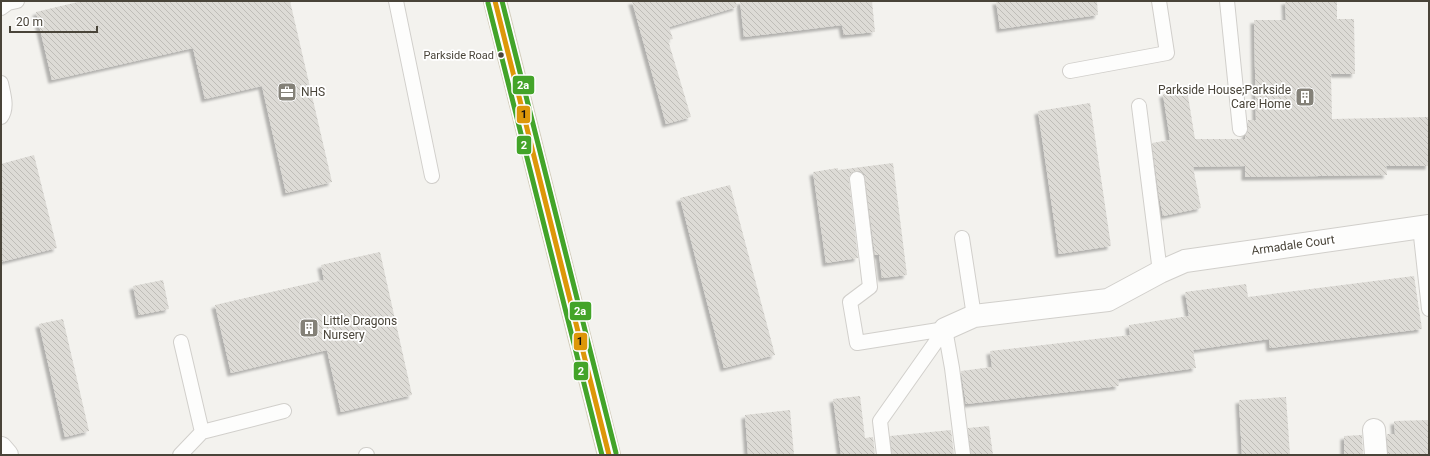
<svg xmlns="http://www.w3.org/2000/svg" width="1430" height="456" font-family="Roboto,sans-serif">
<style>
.building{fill:url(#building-back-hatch);filter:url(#shadow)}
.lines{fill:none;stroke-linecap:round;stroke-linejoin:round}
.service-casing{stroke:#d1cfcb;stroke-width:16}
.minor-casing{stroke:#d1cfcb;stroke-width:24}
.tertiary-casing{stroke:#d1cfcb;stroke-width:24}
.primary-casing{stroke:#d4cebc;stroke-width:24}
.service{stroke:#fdfdfc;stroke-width:14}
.minor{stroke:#fdfdfc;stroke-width:22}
.tertiary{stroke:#fdfdfc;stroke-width:22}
.primary{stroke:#f1efe6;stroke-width:22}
.bus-1-casing{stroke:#fff;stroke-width:8}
.bus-2-casing{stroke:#fff;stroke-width:8}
.bus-3-casing{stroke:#fff;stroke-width:8}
.bus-1{stroke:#dd9709;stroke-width:5}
.bus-2{stroke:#43a429;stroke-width:5}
.bus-3{stroke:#43a429;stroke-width:5}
.bus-dot{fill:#494439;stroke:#fff;stroke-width:1.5}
.labels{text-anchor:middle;stroke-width:3.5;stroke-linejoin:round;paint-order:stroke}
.bus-label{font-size:11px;fill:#494439;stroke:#fff;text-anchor:end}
.poi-label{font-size:12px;fill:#494439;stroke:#fff;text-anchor:start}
.street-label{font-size:12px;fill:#494439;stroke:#fff}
.line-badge{stroke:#fff;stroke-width:1.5}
.badge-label{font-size:11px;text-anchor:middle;font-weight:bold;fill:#fff}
.pale-badge-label{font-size:11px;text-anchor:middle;font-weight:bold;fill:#111}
</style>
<defs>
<pattern id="building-back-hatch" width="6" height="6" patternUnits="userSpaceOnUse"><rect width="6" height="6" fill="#dddbd6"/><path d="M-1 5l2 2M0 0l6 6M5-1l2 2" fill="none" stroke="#bfbdb8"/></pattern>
<filter id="shadow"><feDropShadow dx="-3.5" dy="3.5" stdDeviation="1" flood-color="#0004"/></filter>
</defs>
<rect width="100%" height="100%" fill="#f3f2ee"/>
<path class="building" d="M82 1H290L332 182 286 193 262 86 205 99 193 48 52 80 36 12Z
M632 1H736L737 7 669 27 673 39 668 40 691 117 666 124Z
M740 1H872L875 32 844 35 842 25 744 37Z
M996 1H1097L1098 15 1000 29Z
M1285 1H1337V19H1354L1355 74H1331L1332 119 1429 117V166H1386L1387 175 1245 177V166L1193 167 1201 208 1163 216 1159 196 1152 143 1170 140 1163 94 1187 90 1195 139H1245V136L1248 129V120H1256L1254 20H1286Z
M1090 103 1111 246 1059 254 1038 111Z
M34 155 57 248 1 262V164Z
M893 163 907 275 882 278 879 255H875L865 178 864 174 860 171H856L852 172 849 176V180L858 258 826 263 813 172 838 168V170Z
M730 185 775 355 724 368 680 198Z
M380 252 412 395 341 412 327 350 231 373 215 305 324 280 321 265Z
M1414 276 1422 329 1270 348 1269 339 1193 350 1196 368 1118 379 1119 386 966 404 961 371 992 367 990 351 1130 335 1129 325 1189 316 1185 292 1246 284 1248 297Z
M163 280 169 309 139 315 133 286Z
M63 319 89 431 65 437 39 324Z
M860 396 865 438 873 437 875 455H841L833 399Z
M1286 397 1290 455H1242L1239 400Z
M790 410 794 455H748L745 415Z
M1429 420V455H1388L1387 434H1395L1394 421Z
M989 426 993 455H971L968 428Z
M951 430 954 455H892L890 436Z
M1362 435 1363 455H1344V436Z"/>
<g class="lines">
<defs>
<path id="service" d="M396 1 432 176
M1227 1 1240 129
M1 8 8 3 17 1
M1070 71 1167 53 1159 1
M1 83C3 93 8 108 1 117
M1139 106 1160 272
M857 179 870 287 850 302 857 343 945 329 880 421 884 455
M1420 227 1429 309
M962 238 974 316
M945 329 952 368 963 455
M181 342 202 432
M180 455 202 432 284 411
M366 455H367"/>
<path id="minor" d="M945 329 974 316 1108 300 1160 272 1185 261 1429 226
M1374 430 1376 455"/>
<path id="tertiary" d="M1 448 7 455"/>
<path id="primary" d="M495 1 609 455"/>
</defs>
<use href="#service" class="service-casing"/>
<use href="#minor" class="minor-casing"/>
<use href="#tertiary" class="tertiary-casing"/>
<use href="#primary" class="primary-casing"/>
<use href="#service" class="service"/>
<use href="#minor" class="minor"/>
<use href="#tertiary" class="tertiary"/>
<use href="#primary" class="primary"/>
<defs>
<path id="bus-1" d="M495 1 609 455"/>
<path id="bus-2" d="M488 3 602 455"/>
<path id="bus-3" d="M502 1 616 453"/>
</defs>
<use href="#bus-1" class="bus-1-casing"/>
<use href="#bus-2" class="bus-2-casing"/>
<use href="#bus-3" class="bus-3-casing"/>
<use href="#bus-1" class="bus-1"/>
<use href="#bus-2" class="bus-2"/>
<use href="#bus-3" class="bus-3"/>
</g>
<defs>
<symbol id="office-square" viewBox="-11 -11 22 22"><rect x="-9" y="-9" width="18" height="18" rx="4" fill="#848178" stroke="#fff"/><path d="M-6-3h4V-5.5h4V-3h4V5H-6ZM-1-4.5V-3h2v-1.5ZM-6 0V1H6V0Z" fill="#fff"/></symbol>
<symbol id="building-square" viewBox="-11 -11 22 22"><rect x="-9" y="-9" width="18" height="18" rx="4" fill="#848178" stroke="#fff"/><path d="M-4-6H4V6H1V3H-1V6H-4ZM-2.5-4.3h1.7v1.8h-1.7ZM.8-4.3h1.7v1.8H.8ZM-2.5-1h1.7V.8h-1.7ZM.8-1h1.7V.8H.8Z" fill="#fff"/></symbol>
</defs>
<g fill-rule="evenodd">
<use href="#office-square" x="276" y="81" width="22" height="22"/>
<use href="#building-square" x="1294" y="86" width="22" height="22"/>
<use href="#building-square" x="298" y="317" width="22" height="22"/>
</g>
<circle class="bus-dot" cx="501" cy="55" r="3.5"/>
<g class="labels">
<g class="bus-label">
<text x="494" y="59">Parkside Road</text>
</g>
<g class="poi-label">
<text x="1291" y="94" text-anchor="end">Parkside House;Parkside<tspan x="1291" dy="14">Care Home</tspan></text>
<text x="301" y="96">NHS</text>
<text x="323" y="325">Little Dragons<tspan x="323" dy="14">Nursery</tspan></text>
</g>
<g class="street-label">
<text transform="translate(1293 245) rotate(-8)" y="4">Armadale Court</text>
</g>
</g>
<g class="line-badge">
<rect x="512" y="75" width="23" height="20" rx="4" fill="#43a429"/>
<rect x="516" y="105" width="15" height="19" rx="4" fill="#dd9709"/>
<rect x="516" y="135" width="16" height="20" rx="4" fill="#43a429"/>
<rect x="569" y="301" width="23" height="20" rx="4" fill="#43a429"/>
<rect x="573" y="332" width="15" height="19" rx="4" fill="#dd9709"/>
<rect x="573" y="361" width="16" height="20" rx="4" fill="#43a429"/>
</g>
<g class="badge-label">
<text x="523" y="89">2a</text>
<text x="524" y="149">2</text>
<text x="580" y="315">2a</text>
<text x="581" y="375">2</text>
</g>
<g class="pale-badge-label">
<text x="524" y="118">1</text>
<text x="580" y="345">1</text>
</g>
<rect width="1430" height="456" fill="none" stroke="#494439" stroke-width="4"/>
<path d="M10 26v6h87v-6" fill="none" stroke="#494439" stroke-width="2"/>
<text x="16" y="26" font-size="12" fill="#494439" stroke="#ffffff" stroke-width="3" paint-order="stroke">20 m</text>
</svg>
